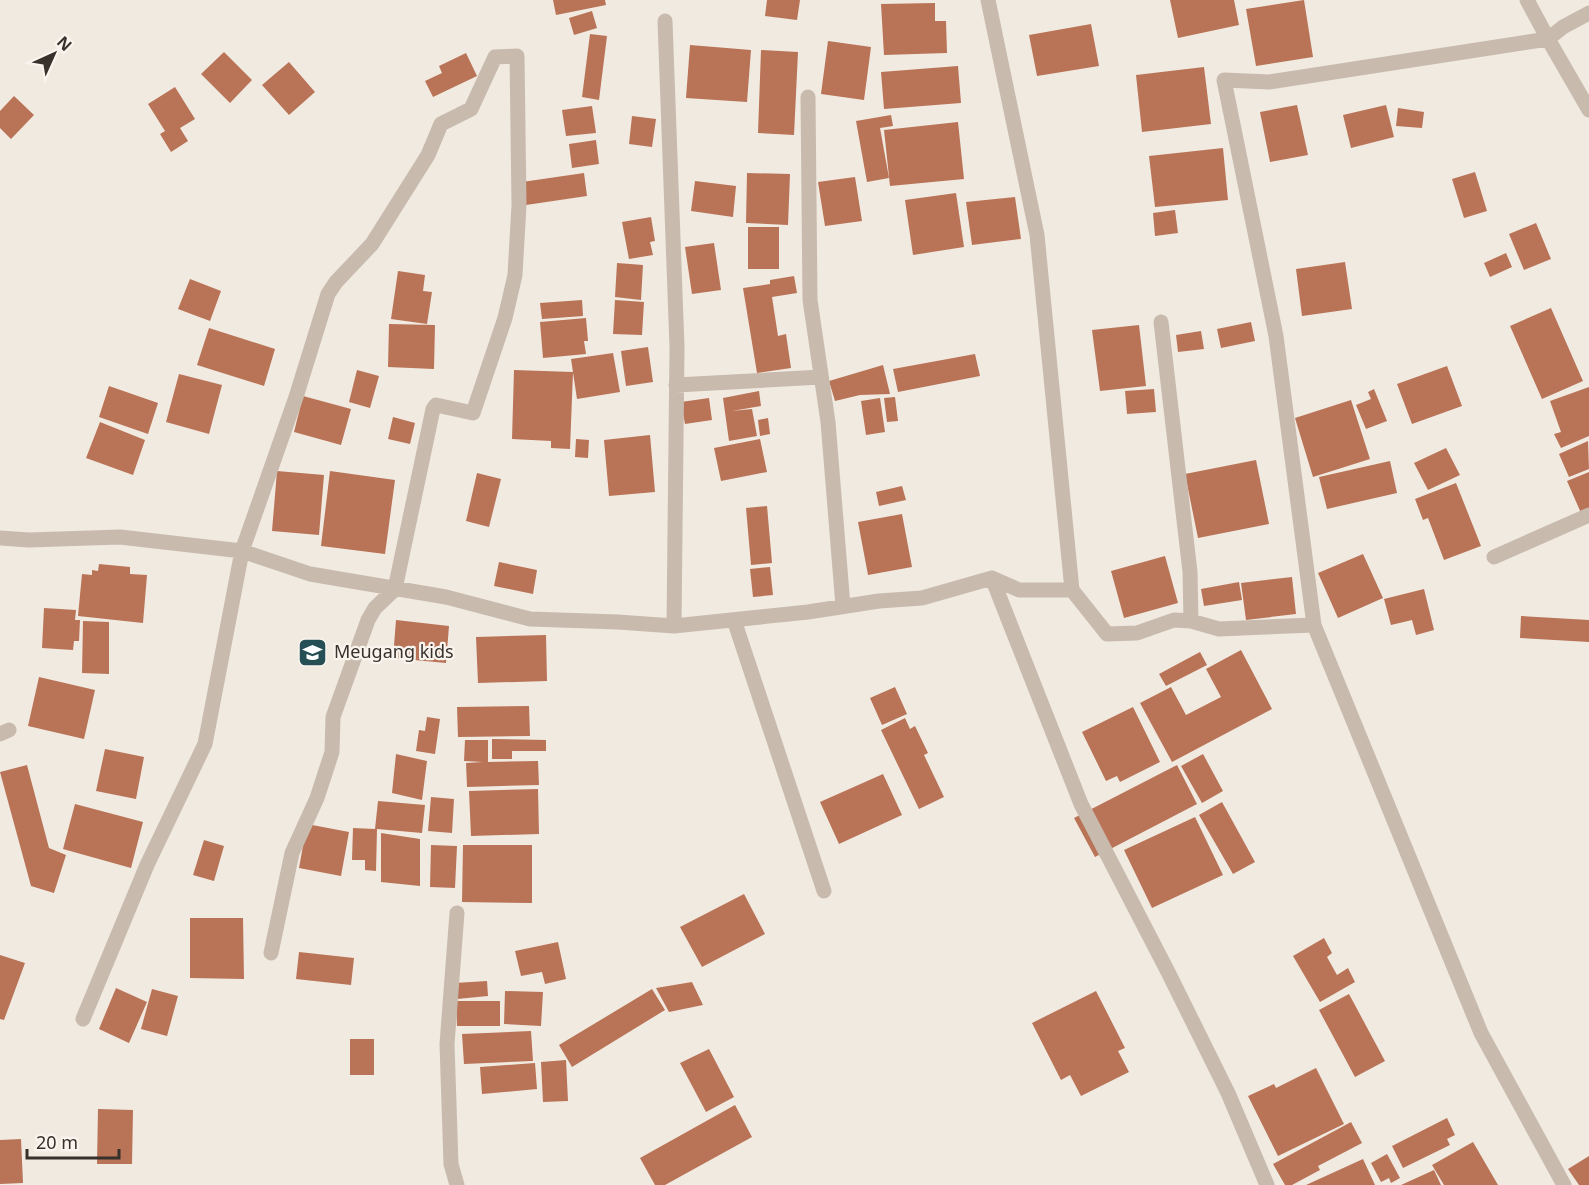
<svg xmlns="http://www.w3.org/2000/svg" width="1589" height="1185" font-family="'Noto Sans',sans-serif">
<style>
.building{fill:#b97357}
.lines{fill:none;stroke-linecap:round;stroke-linejoin:round}
.street{stroke:#c8bbae;stroke-width:15}
.labels{text-anchor:middle;stroke-width:4.5;stroke-linejoin:round;paint-order:stroke}
.poi-label{font-size:18px;fill:#37302b;stroke:#f9f4ed;text-anchor:start}
</style>
<rect width="100%" height="100%" fill="#f1eae1"/>
<path class="building" d="M553 0H605L606 5 556 15Z
M767 0H800L797 20 765 16Z
M1170 0H1234L1239 25 1178 38Z
M1304 0 1313 57 1256 66 1246 9Z
M935 3V21H946L947 53 884 55 881 4Z
M592 11 597 28 574 35 569 18Z
M1091 24 1099 66 1037 76 1029 35Z
M590 34 607 36 599 100 582 97Z
M828 41 871 47 864 100 821 94Z
M690 45 751 50 747 102 686 98Z
M761 50 798 52 794 135 758 133Z
M224 52 252 80 230 103 201 74Z
M466 53 477 76 433 97 425 81 442 73 439 66Z
M289 62 315 92 289 115 262 85Z
M958 66 961 103 884 109 881 72Z
M1204 67 1211 124 1142 132 1136 75Z
M175 87 195 119 180 128 188 141 171 152 160 134 165 131 148 104Z
M14 96 34 115 11 139 0 128V111Z
M1297 105 1308 155 1270 162 1260 112Z
M1386 105 1394 137 1351 148 1343 115Z
M592 106 596 133 566 136 562 110Z
M1398 108 1424 112 1422 128 1396 126Z
M891 115 893 126 880 128 889 178 867 182 856 121Z
M632 116 656 119 652 147 629 144Z
M958 122 964 179 890 186 884 130Z
M596 140 599 164 572 168 569 144Z
M1223 148 1228 200 1155 207 1149 156Z
M1475 172 1487 211 1464 218 1452 179Z
M584 173 587 196 526 205 522 182Z
M747 173 790 174 788 225 746 223Z
M855 177 862 221 825 226 818 182Z
M695 181 736 186 733 217 691 211Z
M956 193 964 247 913 255 905 200Z
M1015 197 1021 239 972 245 966 202Z
M1175 210 1178 233 1155 236 1153 213Z
M651 217 655 241 650 242 653 255 629 259 622 222Z
M1536 223 1551 259 1524 270 1509 234Z
M748 227H779V269H748Z
M714 243 721 290 692 294 685 247Z
M1506 253 1512 267 1490 277 1484 263Z
M1345 262 1352 309 1302 316 1296 269Z
M617 263 643 265 641 300 615 297Z
M398 271 425 275 423 291 432 292 427 324 391 319Z
M794 276 797 293 772 297 778 336 786 334 791 368 757 373 743 288 770 284V280Z
M190 279 221 291 210 321 178 309Z
M582 300 583 316 542 319 540 303Z
M615 300 644 302 642 335 613 334Z
M1551 308 1583 381 1542 399 1510 326Z
M586 318 588 341H584L586 354 543 358 540 322Z
M1251 322 1255 341 1221 348 1217 329Z
M389 324 435 325 434 369 388 367Z
M1139 325 1146 386 1100 391 1092 330Z
M209 328 275 349 264 386 197 365Z
M1201 331 1204 349 1178 352 1176 335Z
M648 347 653 382 626 386 621 351Z
M613 353 620 392 577 399 571 359Z
M975 354 980 376 898 392 893 369Z
M883 365 890 394 860 395 835 401 829 381Z
M1447 366 1462 406 1412 424 1397 384Z
M357 370 379 376 370 408 349 402Z
M514 370 573 372 570 449 551 448V441L512 439Z
M179 374 222 385 209 434 166 422Z
M109 386 158 403 148 434 99 417Z
M1589 387V436L1561 448 1554 434 1561 432 1550 401Z
M1154 389 1156 412 1127 414 1125 391Z
M1374 389 1387 421 1366 429 1356 405 1371 399 1368 392Z
M759 391 761 406 732 411 752 409 757 436 729 441 723 398Z
M303 396 351 409 341 445 294 432Z
M895 397 898 421 887 422 884 398Z
M709 398 712 420 685 424 681 402Z
M880 398 885 432 866 435 861 401Z
M1351 400 1370 459 1313 477 1295 418Z
M393 417 415 423 410 444 388 439Z
M768 418 770 434 760 436 758 420Z
M100 422 145 440 133 475 86 458Z
M650 435 655 492 609 496 604 440Z
M576 439 589 440 588 458 575 457Z
M760 439 767 472 721 481 714 448Z
M1588 441 1589 469 1569 477 1559 454Z
M1446 448 1460 475 1428 490 1414 463Z
M1256 460 1269 524 1198 538 1185 474Z
M1390 461 1397 493 1327 509 1319 477Z
M277 471 324 475 319 535 272 531Z
M330 471 395 480 385 554 321 546Z
M1589 472V509L1581 513 1567 481Z
M477 473 501 479 489 527 466 521Z
M1456 483 1481 546 1444 560 1428 518 1423 520 1415 499Z
M902 486 906 500 879 506 876 492Z
M767 506 772 563 751 565 746 508Z
M902 514 912 567 868 575 858 522Z
M1363 554 1383 598 1338 618 1318 573Z
M1165 556 1178 603 1124 618 1111 571Z
M499 562 537 570 533 594 494 586Z
M99 564 130 567V574L147 575 143 623 78 616 82 574 92 575V570L98 571Z
M770 567 773 595 753 597 750 569Z
M1292 577 1296 614 1246 620 1241 583Z
M1239 582 1242 600 1204 606 1201 589Z
M1424 589 1434 630 1416 635 1412 620 1391 625 1384 599Z
M44 608 76 610 75 620H80L79 641H74L73 650 42 648Z
M1521 616 1589 620V642L1520 638Z
M396 620 449 626 446 663 393 658Z
M83 621 109 622V674L82 673Z
M546 635 547 681 478 683 476 637Z
M1241 650 1272 709 1172 762 1140 703 1171 687 1186 715 1221 697 1206 669Z
M1200 652 1207 665 1166 686 1159 674Z
M39 677 95 690 84 739 28 726Z
M895 687 907 714 882 725 870 698Z
M529 706 530 736 458 737 457 707Z
M1133 707 1160 762 1120 782 1117 776 1106 781 1082 732Z
M427 717 440 719 435 754 416 751 419 730 425 731Z
M905 718 910 729 915 726 928 753 924 755 944 797 919 809 881 730Z
M492 739 546 740V751H512V759H492Z
M465 740H488V762L538 761 539 785 467 787 466 763 483 762 464 761Z
M105 749 144 757 136 799 96 791Z
M396 754 427 761 422 800 392 793Z
M1203 754 1223 791 1202 803 1181 766Z
M27 765 49 848 66 855 54 893 31 886 0 772Z
M1177 765 1197 804 1095 857 1074 818Z
M883 774 902 815 839 844 820 802Z
M538 789 539 834 471 836 469 791Z
M431 797 454 799 452 833 428 831Z
M378 801 425 805 422 833 377 829 376 871 365 870V860H352L353 828 375 829Z
M1222 802 1255 862 1233 874 1199 815Z
M75 804 143 822 131 868 63 849Z
M1195 817 1223 875 1152 908 1124 850Z
M307 824 349 832 341 876 299 868Z
M381 833 420 839V886L381 882Z
M204 840 224 846 214 881 193 875Z
M431 845 457 846 455 888 430 887Z
M463 845H532V903L462 902Z
M744 894 765 934 702 967 680 927Z
M190 918H243L244 979 190 978Z
M1324 938 1332 953 1327 957 1337 975 1348 968 1355 982 1320 1002 1293 956Z
M558 942 566 979 545 984 542 972 521 976 515 951Z
M299 952 354 958 351 985 296 979Z
M0 955 25 963 4 1020 0 1019Z
M487 981 488 996 457 999 455 983Z
M692 982 703 1005 669 1012 656 988Z
M116 988 147 1002 129 1043 99 1029Z
M152 989 178 996 167 1036 141 1029Z
M652 989 665 1010 572 1067 559 1045Z
M505 991 543 992 541 1026 504 1024Z
M1096 991 1125 1048 1118 1051 1129 1072 1081 1096 1070 1075 1061 1080 1032 1023Z
M1349 994 1385 1061 1355 1077 1319 1010Z
M456 1001H500V1026H457Z
M531 1031 533 1061 464 1064 462 1034Z
M350 1039H374V1075H350Z
M709 1049 734 1097 706 1112 680 1063Z
M566 1060 568 1101 543 1102 541 1062Z
M535 1063 537 1089 482 1094 480 1067Z
M1316 1068 1344 1124 1278 1156 1248 1096 1274 1084 1276 1088Z
M735 1105 752 1137 665 1185H655L640 1158Z
M98 1109 133 1110 132 1164H97Z
M1447 1118 1455 1135 1447 1139 1450 1145 1403 1168 1392 1146Z
M1351 1122 1362 1143 1318 1166 1320 1170 1292 1185H1285L1273 1164Z
M21 1139 23 1183 0 1184V1140Z
M1473 1142 1498 1185H1444L1432 1165Z
M1387 1154 1400 1178 1391 1183 1389 1178 1381 1182 1371 1163Z
M1589 1156V1185H1579L1568 1169Z
M1363 1159 1375 1185H1306Z
M1434 1170 1441 1185H1401Z"/>
<g class="lines">
<path class="street" d="M988 0 1037 235 1072 590
M1527 0 1548 39 1269 82 1224 80 1276 336 1314 625 1481 1033 1564 1185
M1589 13 1563 27 1548 39 1589 110
M665 21 677 347 674 626
M808 97 810 300 828 422 843 606
M1161 322 1190 572 1191 621
M676 385 821 377
M0 538 29 540 120 537 242 551 310 574 446 597 530 619 618 622 674 626 808 612 879 601 922 598 992 578 1019 590H1072L1107 634 1137 633 1174 620 1191 621 1219 629 1314 625
M1494 557 1589 515
M992 578 1081 804 1168 972 1228 1093 1267 1185
M734 620 824 891
M0 734 9 730
M83 1019 147 865 205 744 242 551 296 397 328 294 336 282 372 244 428 155 441 124 471 109 495 57 517 56 519 205 515 275 505 318 473 413 436 405 433 409 395 589 375 608 368 620 333 717 332 752 317 798 292 853 271 953
M457 1185 451 1164 447 1044 457 913"/>
</g>
<defs>
<symbol id="school-square" viewBox="-11 -11 22 22"><rect x="-9" y="-9" width="18" height="18" rx="4" fill="#254f54" stroke="#f9f4ed"/><path d="M0-5L7-2L0 1L-7-2ZM-4 1L0 2.5L4 1V4Q0 6-4 4Z" fill="#fff"/></symbol>
</defs>
<g fill-rule="evenodd">
<use href="#school-square" x="296" y="636" width="33" height="33"/>
</g>
<g class="labels">
<g class="poi-label">
<text x="334" y="658">Meugang kids</text>
</g>
</g>
<g transform="translate(54 54) rotate(45)" stroke="#f9f4ed" stroke-width="4.5" paint-order="stroke">
<path d="M0-4.5L10 22L0 15L-10 22Z" fill="#37302b"/>
<text y="-9" font-size="16" font-weight="bold" text-anchor="middle" fill="#37302b">N</text>
</g>
<path d="M27 1149v9h92v-9" fill="none" stroke="#37302b" stroke-width="3"/>
<text x="36" y="1149" font-size="18" fill="#37302b" stroke="#f9f4ed" stroke-width="4.5" paint-order="stroke">20 m</text>
</svg>
